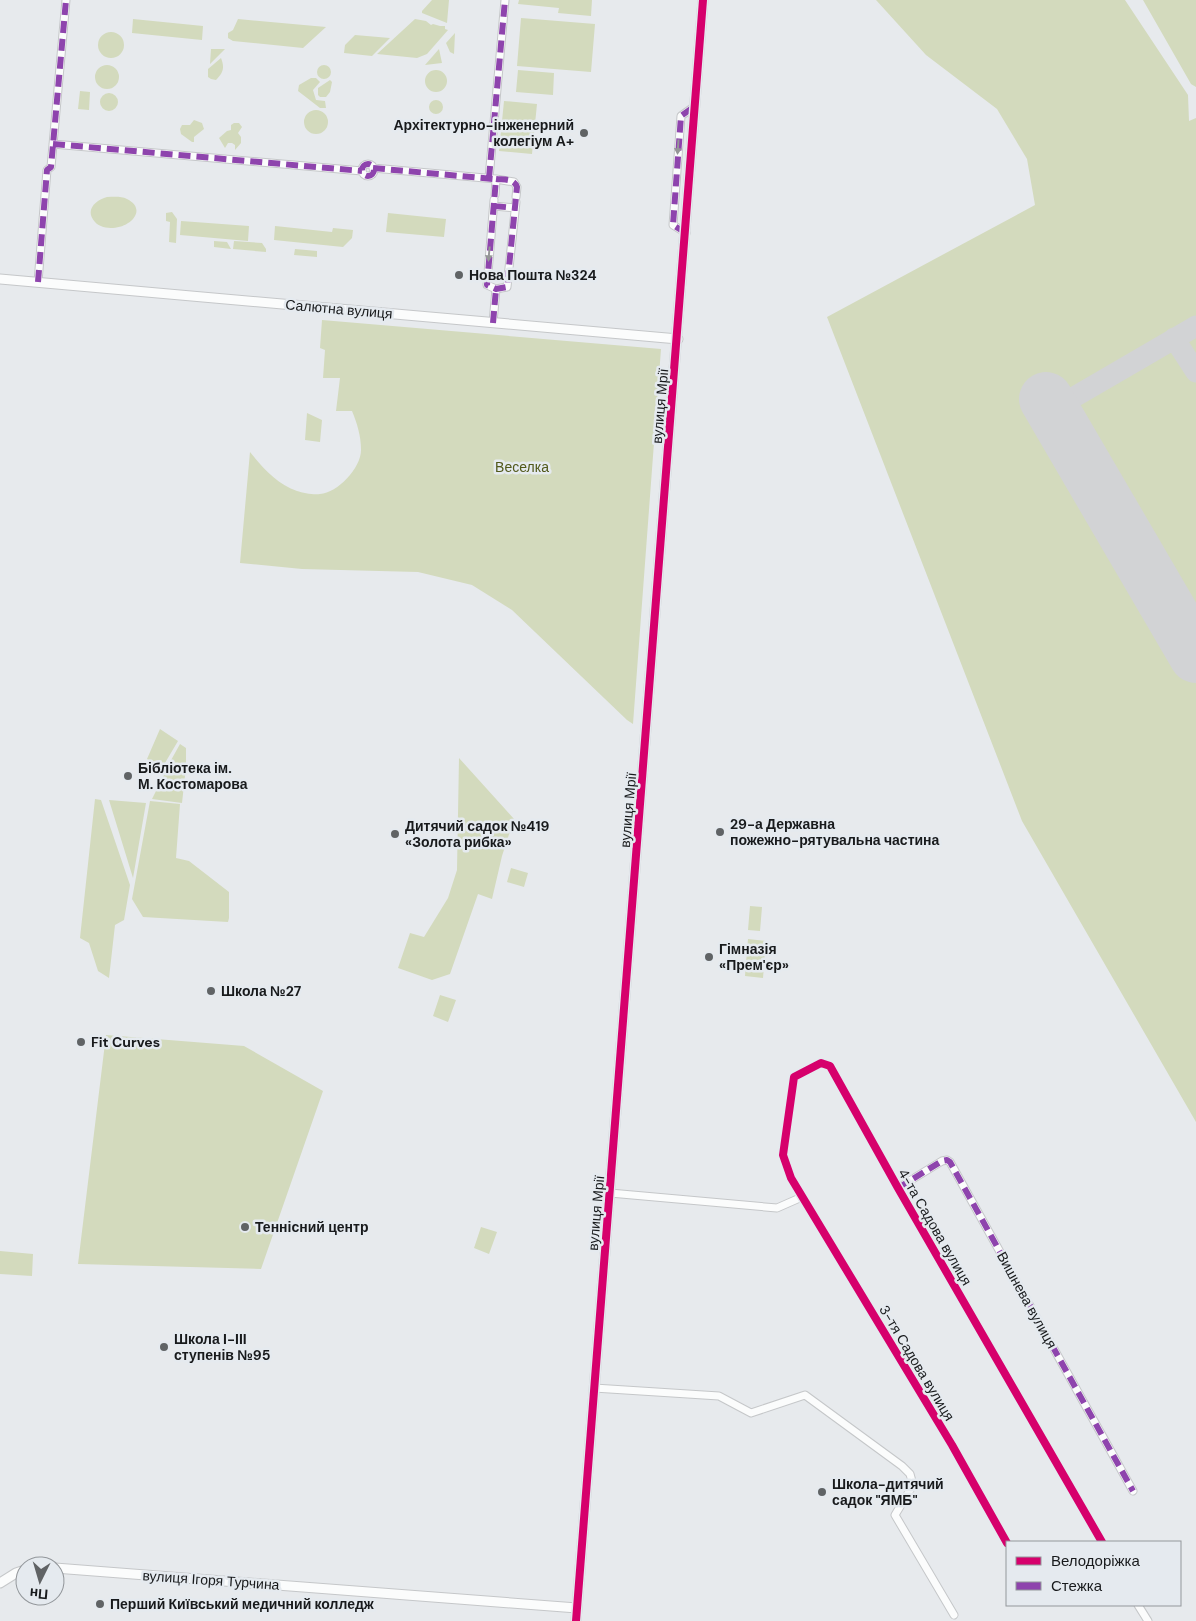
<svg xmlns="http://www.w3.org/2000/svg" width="1196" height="1621" font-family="'DM Sans',sans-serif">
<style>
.green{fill:#d3dabd}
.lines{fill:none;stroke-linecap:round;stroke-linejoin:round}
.taxiway{stroke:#d2d3d5;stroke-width:21}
.runway{stroke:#d2d3d5;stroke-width:54}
.street-casing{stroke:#c5c7c9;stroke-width:9}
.secondary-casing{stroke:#c5c7c9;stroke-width:11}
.street{stroke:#fbfcfc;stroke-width:7}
.secondary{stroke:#fbfcfc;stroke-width:9}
.quiet{stroke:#8e44ad;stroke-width:6;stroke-dasharray:12 6;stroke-linecap:butt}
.cycleway-casing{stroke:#e5eaef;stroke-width:11}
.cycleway{stroke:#d6006c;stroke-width:8}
.oneway{fill:#959697}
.poi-dot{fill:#606365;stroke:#e5eaef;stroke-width:2}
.labels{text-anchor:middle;stroke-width:5;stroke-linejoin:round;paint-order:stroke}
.poi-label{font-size:14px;font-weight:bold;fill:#181a1c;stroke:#e5eaef;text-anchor:start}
.street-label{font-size:14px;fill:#181a1c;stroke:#e5eaef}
.park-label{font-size:14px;fill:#51591a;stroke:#e5eaef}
</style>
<rect width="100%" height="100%" fill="#e7eaed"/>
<path class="green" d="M432 0H449L447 23 422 13V11Z
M519 0H592L591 16 558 13 559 8 518 4Z
M876 0H1125L1188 95 1189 121 1196 118V1122L1022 821 827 317 1035 205 1027 159 997 109 926 55Z
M1143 0H1196V87L1191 84Z
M521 18 595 24 591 72 517 66Z
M133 19 203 26 202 40 132 33Z
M238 19 326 27 303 48 233 41 228 38V33L233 30Z
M415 19 426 21 431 25 433 24 440 26H445V29L448 30 427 54 417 58 377 54Z
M98 45a13 13 0 1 1 26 0a13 13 0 1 1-26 0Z
M455 33 454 54 450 52 446 43Z
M355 35 390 38 372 56 344 53 345 45Z
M211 49H225L210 64Z
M439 49 442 63 425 65Z
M221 58C225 68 223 73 216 80L211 79 208 77V69Z
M317 72a7 7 0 1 1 14 0a7 7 0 1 1-14 0Z
M95 77a12 12 0 1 1 24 0a12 12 0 1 1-24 0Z
M518 70 554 73 553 95 516 92Z
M425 81a11 11 0 1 1 22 0a11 11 0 1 1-22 0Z
M311 78H316L320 82 313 90 316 100 325 101 326 108H320L298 91 299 85Z
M330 80 332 82 330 92 326 97H320L318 95V88Z
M80 91 90 92 89 110 78 109Z
M100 102a9 9 0 1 1 18 0a9 9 0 1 1-18 0Z
M429 107a7 7 0 1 1 14 0a7 7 0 1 1-14 0Z
M504 101 537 104 532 154 499 151Z
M304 122a12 12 0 1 1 24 0a12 12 0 1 1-24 0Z
M194 120 202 123 204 129 194 137V142H192L181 134 180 129 182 125H190Z
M234 123H239L242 127 238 133 241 137V143L235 150V145L232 143H228L225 148 219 138 227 131 231 130V125Z
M107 197C114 197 121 196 127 199 147 209 132 227 113 228 107 228 99 227 95 222 84 210 96 200 107 197Z
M172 212 177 219 176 243 169 242 170 222 166 221V213Z
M388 213 446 219 444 237 386 232Z
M181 221 249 226 248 241 180 235Z
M275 226 332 232 333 228 353 230 352 238 343 247 274 240Z
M214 241 227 242 231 249 214 247Z
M234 241 262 243 266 249V252L233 249Z
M295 249 317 251V257L294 255Z
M322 320 661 349 633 724 627 720 512 610 472 585 418 572 302 569 240 563 250 452C261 466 278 485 297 491 303 493 314 495 320 494 338 493 362 467 361 449 361 436 357 423 352 411H336L340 378H323L325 350 320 348Z
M307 413 322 420 320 442 305 440Z
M160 729 178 741 162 768 147 759Z
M180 744 186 748V764L170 762Z
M459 758 514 819 502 856 492 899 478 894 450 974 432 980 398 968 410 933 424 937 448 898 457 870Z
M169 765 186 767 182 803 152 799Z
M95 799 101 800 130 885 124 920 115 925 109 978 98 971 89 943 80 938Z
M109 800 146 803 133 878Z
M150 801 180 804 176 858 189 861 229 892V918L228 922 143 917 132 899Z
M511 868 528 873 524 887 507 882Z
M750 906 762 907 760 931 748 930Z
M748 939 766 941 763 978 745 976Z
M440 995 456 1000 448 1022 433 1016Z
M106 1035 244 1046 323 1091 261 1269 78 1264Z
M481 1227 497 1232 489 1254 474 1248Z
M0 1251 33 1254 32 1276 0 1274Z"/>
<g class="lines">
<path class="taxiway" d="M1174 338 1196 372
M1065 431C1060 419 1061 410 1069 400L1196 326"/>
<path class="runway" d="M1046 399 1196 656"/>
<defs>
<path id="street" d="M53 144 362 171
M362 170a6 6 0 1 1 12 0a6 6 0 1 1-12 0Z
M373 168 496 179
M489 178 505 0
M495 195 496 179 514 182 517 187 516 197
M494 200 487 285 496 289 507 287 516 202
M494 206 515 208
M686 233 673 225 681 116 695 106
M38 282 47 170 51 167 66 0
M493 323 496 289
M898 1188 942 1161 947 1160 950 1162 1133 1491
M610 1193 777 1208 802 1197
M594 1388 719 1396 751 1413 805 1395 902 1466 910 1474 913 1485 895 1515 954 1615
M1007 1543 952 1445 791 1178 783 1155 794 1077 821 1063 830 1066 898 1188 1102 1542
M1138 1605 1148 1621"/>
<path id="secondary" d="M0 279 678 339
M55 1568 577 1608
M0 1583 16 1573 25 1570
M576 1621 703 0"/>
</defs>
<use href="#street" class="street-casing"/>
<use href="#secondary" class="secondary-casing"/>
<use href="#street" class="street"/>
<use href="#secondary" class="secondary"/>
<path class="quiet" d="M53 144 362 171
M362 170a6 6 0 1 1 12 0a6 6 0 1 1-12 0Z
M373 168 493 179
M489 178 505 0
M496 179C504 180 514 178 517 187L507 287 496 289 487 285Z
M494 206 515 208
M686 233 673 225 681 116 695 106
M38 282 47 170 51 167 66 0
M493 323 496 289
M898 1188 942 1161 947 1160 950 1162 1133 1491"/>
<defs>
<path id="cycleway" d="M1007 1543 952 1445 791 1178 783 1155 794 1077 821 1063 830 1066 898 1188 1102 1542
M576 1621 703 0"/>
</defs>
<use href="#cycleway" class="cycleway-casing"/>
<use href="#cycleway" class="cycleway"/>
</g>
<defs><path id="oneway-solid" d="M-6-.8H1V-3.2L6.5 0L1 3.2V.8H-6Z" transform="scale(1.25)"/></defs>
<g class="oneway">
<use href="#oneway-solid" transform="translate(678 147) rotate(94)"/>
<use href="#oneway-solid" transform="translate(489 254) rotate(95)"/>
</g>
<g class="poi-dot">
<circle cx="584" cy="133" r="5"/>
<circle cx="459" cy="275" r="5"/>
<circle cx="128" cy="776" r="5"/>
<circle cx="720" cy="832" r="5"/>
<circle cx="395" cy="834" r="5"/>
<circle cx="709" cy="957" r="5"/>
<circle cx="211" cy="991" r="5"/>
<circle cx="81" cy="1042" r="5"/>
<circle cx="245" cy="1227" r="5"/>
<circle cx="164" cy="1347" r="5"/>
<circle cx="822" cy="1492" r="5"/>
<circle cx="100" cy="1604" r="5"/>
</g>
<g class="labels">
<g class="poi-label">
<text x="574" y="130" text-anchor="end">Архітектурно-інженерний<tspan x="574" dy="16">колегіум А+</tspan></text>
<text x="469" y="280">Нова Пошта №324</text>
<text x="138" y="773">Бібліотека ім.<tspan x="138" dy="16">М. Костомарова</tspan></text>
<text x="730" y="829">29-а Державна<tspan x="730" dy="16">пожежно-рятувальна частина</tspan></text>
<text x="405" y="831">Дитячий садок №419<tspan x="405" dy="16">«Золота рибка»</tspan></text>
<text x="719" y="954">Гімназія<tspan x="719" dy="16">«Прем'єр»</tspan></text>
<text x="221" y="996">Школа №27</text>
<text x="91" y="1047">Fit Curves</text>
<text x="255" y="1232">Теннісний центр</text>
<text x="174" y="1344">Школа І-ІІІ<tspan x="174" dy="16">ступенів №95</tspan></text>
<text x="832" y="1489">Школа-дитячий<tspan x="832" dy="16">садок "ЯМБ"</tspan></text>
<text x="110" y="1609">Перший Київський медичний колледж</text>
</g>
<g class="street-label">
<text transform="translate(339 309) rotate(5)" y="5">Салютна вулиця</text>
<text transform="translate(660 406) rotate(-85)" y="5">вулиця Мрії</text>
<text transform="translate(628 810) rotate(-85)" y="5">вулиця Мрії</text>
<text transform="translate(596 1213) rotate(-85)" y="5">вулиця Мрії</text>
<text transform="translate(935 1227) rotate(60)" y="5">4-та Садова вулиця</text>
<text transform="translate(1027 1300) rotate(61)" y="5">Вишнева вулиця</text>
<text transform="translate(917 1363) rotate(59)" y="5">3-тя Садова вулиця</text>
<text transform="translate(211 1580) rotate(4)" y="5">вулиця Ігоря Турчина</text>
</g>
<g class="park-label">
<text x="522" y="472">Веселка</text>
</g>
</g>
<rect x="1006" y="1541" width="175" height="65" fill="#e5eaef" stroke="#93979b"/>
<rect x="1016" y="1557" width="25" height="8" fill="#d6006c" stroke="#93979b"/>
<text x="1051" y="1566" font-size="15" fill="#181a1c">Велодоріжка</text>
<rect x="1016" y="1582" width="25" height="8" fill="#8e44ad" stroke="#93979b"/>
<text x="1051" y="1591" font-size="15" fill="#181a1c">Стежка</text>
<g transform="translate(40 1581) rotate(185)"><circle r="24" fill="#e5eaef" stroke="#93979b"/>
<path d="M0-4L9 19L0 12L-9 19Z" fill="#606365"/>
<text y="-8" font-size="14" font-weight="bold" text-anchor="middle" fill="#181a1c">Пн</text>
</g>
</svg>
